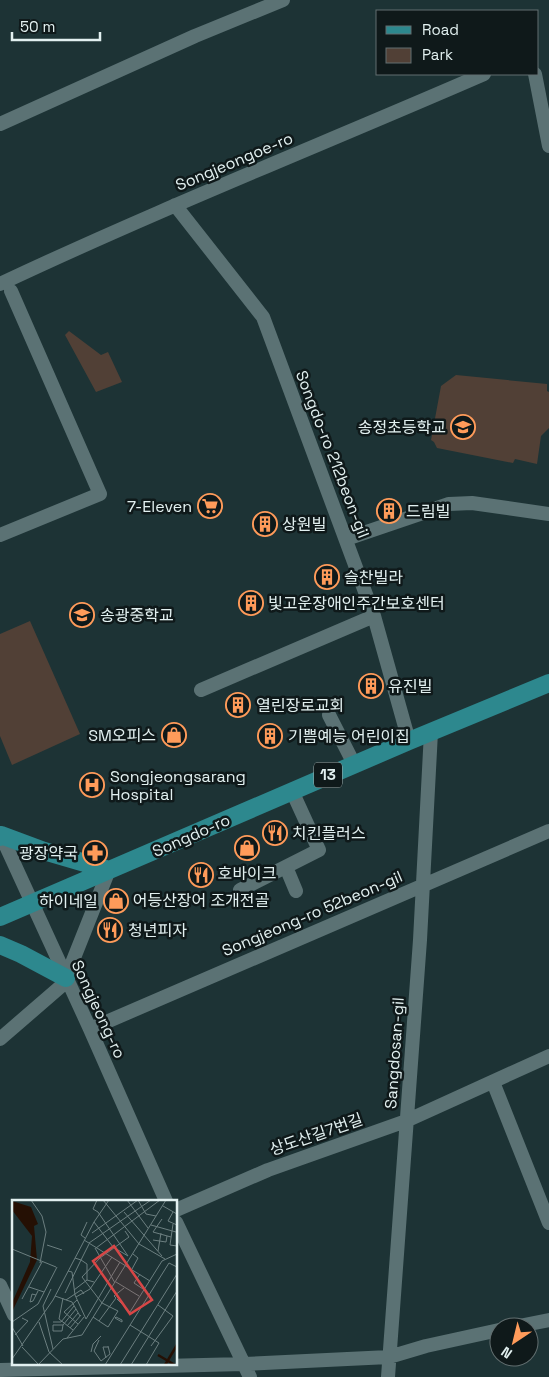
<svg xmlns="http://www.w3.org/2000/svg" width="549" height="1377" font-family="'Space Grotesk','Noto Sans KR',sans-serif">
<style>
.green{fill:#514036}
.lines{fill:none;stroke-linecap:round;stroke-linejoin:round}
.minor{stroke:#5b7274;stroke-width:14}
.major{stroke:#2d888e;stroke-width:18}
.labels{text-anchor:middle;stroke-width:5;stroke-linejoin:round;paint-order:stroke}
.shield{fill:#0f191a;stroke:#a3b0b0;stroke-width:1}
.shield-label{font-size:15px;font-weight:bold;fill:#e2f0f0}
.street-label{font-size:16px;fill:#e2f0f0;stroke:#0f191a}
.poi-label{font-size:16px;fill:#e2f0f0;stroke:#0f191a;text-anchor:start}
.inset-river{fill:none;stroke:#251004;stroke-width:2.5}
.inset-road{fill:none;stroke:#6c7f80;stroke-width:1}
.view{fill:#d84646;fill-opacity:0.15;stroke:#d84646;stroke-width:2.5}
.inset-edge{fill:none;stroke:#e2f0f0;stroke-width:2.5}
</style>
<rect width="100%" height="100%" fill="#1d3335"/>
<path class="green" d="M69 331 101 355 108 352 122 382 96 392 65 335Z
M456 375 547 384V391L549 392V428L541 436 537 464 515 459 513 463 437 448 434 442 431 440 441 386Z
M30 621 80 734 12 765 0 736V634Z"/>
<g class="lines">
<path class="minor" d="M535 74 549 146
M0 124 195 36 283 0
M175 205 263 317 374 616 409 741
M0 284C159 209 323 144 484 74
M0 535 100 494 11 291
M346 539 449 504 472 503 549 514
M201 690 374 616
M329 715 354 764
M0 833 90 1029 166 1201
M286 867 296 891
M240 890 319 850 292 791
M66 978 109 870
M90 1029 549 831
M0 1039 67 981
M493 1082 549 1223
M176 1210 268 1170 406 1121 549 1056
M176 1222 250 1377
M0 1285 14 1315
M514 1327 549 1320
M0 1370 244 1364 389 1357 426 1346 499 1330
M388 1377 420 940 431 732"/>
<path class="major" d="M0 837 1 835 44 851 109 870
M0 917 409 741 549 683
M0 945 21 954 66 978"/>
</g>
<defs>
<symbol id="school-ring" viewBox="-11 -11 22 22"><circle r="9.5" fill="#0f191a" stroke="#ff9b5a" stroke-width="1.5"/><path d="M0-5L7-2L0 1L-7-2ZM-4 1L0 2.5L4 1V4Q0 6-4 4Z" fill="#ff9b5a"/></symbol>
<symbol id="supermarket-ring" viewBox="-11 -11 22 22"><circle r="9.5" fill="#0f191a" stroke="#ff9b5a" stroke-width="1.5"/><path d="M-6-5.5h2.5l.6 2H6L4.5 2H-2.5L-4.4-4H-6ZM-1.5 3.2a1.3 1.3 0 1 0 .1 0ZM3 3.2a1.3 1.3 0 1 0 .1 0Z" fill="#ff9b5a"/></symbol>
<symbol id="building-ring" viewBox="-11 -11 22 22"><circle r="9.5" fill="#0f191a" stroke="#ff9b5a" stroke-width="1.5"/><path d="M-4-6H4V6H1V3H-1V6H-4ZM-2.5-4.3h1.7v1.8h-1.7ZM.8-4.3h1.7v1.8H.8ZM-2.5-1h1.7V.8h-1.7ZM.8-1h1.7V.8H.8Z" fill="#ff9b5a"/></symbol>
<symbol id="shop-ring" viewBox="-11 -11 22 22"><circle r="9.5" fill="#0f191a" stroke="#ff9b5a" stroke-width="1.5"/><path d="M-5-2.5h2.3a2.7 3.5 0 0 1 5.4 0H5L5.5 6h-11ZM-1.5-2.5h3a1.5 2.3 0 0 0-3 0Z" fill="#ff9b5a"/></symbol>
<symbol id="hospital-ring" viewBox="-11 -11 22 22"><circle r="9.5" fill="#0f191a" stroke="#ff9b5a" stroke-width="1.5"/><path d="M-5-5h3v3.5h4V-5h3V5h-3V1.5h-4V5h-3Z" fill="#ff9b5a"/></symbol>
<symbol id="restaurant-ring" viewBox="-11 -11 22 22"><circle r="9.5" fill="#0f191a" stroke="#ff9b5a" stroke-width="1.5"/><path d="M-5-6h1v4h1v-4h1v4h1v-4h1v5L-1.5 .5V6h-2V.5L-5-1ZM5-6V6H3V1.5H1.5Q1.5-4 5-6Z" fill="#ff9b5a"/></symbol>
<symbol id="pharmacy-ring" viewBox="-11 -11 22 22"><circle r="9.5" fill="#0f191a" stroke="#ff9b5a" stroke-width="1.5"/><path d="M-2-6h4v4h4v4h-4v4h-4v-4h-4v-4h4Z" fill="#ff9b5a"/></symbol>
</defs>
<g fill-rule="evenodd">
<use href="#school-ring" x="449" y="413" width="28" height="28"/>
<use href="#supermarket-ring" x="196" y="492" width="28" height="28"/>
<use href="#building-ring" x="375" y="497" width="28" height="28"/>
<use href="#building-ring" x="251" y="510" width="28" height="28"/>
<use href="#building-ring" x="313" y="563" width="28" height="28"/>
<use href="#building-ring" x="237" y="589" width="28" height="28"/>
<use href="#school-ring" x="68" y="601" width="28" height="28"/>
<use href="#building-ring" x="357" y="672" width="28" height="28"/>
<use href="#building-ring" x="224" y="691" width="28" height="28"/>
<use href="#shop-ring" x="160" y="721" width="28" height="28"/>
<use href="#building-ring" x="256" y="722" width="28" height="28"/>
<use href="#hospital-ring" x="78" y="771" width="28" height="28"/>
<use href="#restaurant-ring" x="261" y="819" width="28" height="28"/>
<use href="#shop-ring" x="233" y="834" width="28" height="28"/>
<use href="#pharmacy-ring" x="81" y="839" width="28" height="28"/>
<use href="#restaurant-ring" x="187" y="861" width="28" height="28"/>
<use href="#shop-ring" x="102" y="887" width="28" height="28"/>
<use href="#restaurant-ring" x="96" y="916" width="28" height="28"/>
</g>
<g class="labels">
<rect class="shield" x="314" y="762.5" width="28" height="25" rx="4"/>
<g class="shield-label">
<text x="328" y="780">13</text>
</g>
<g class="street-label">
<text transform="translate(234 161) rotate(-23)" y="6">Songjeongoe-ro</text>
<text transform="translate(333 454) rotate(69)" y="6">Songdo-ro 212beon-gil</text>
<text transform="translate(191 835) rotate(-24)" y="6">Songdo-ro</text>
<text transform="translate(312 913) rotate(-23)" y="6">Songjeong-ro 52beon-gil</text>
<text transform="translate(99 1009) rotate(65)" y="6">Songjeong-ro</text>
<text transform="translate(394 1053) rotate(-86)" y="6">Sangdosan-gil</text>
<text transform="translate(316 1134) rotate(-19)" y="6">상도산길7번길</text>
</g>
<g class="poi-label">
<text x="446" y="433" text-anchor="end">송정초등학교</text>
<text x="192" y="512" text-anchor="end">7-Eleven</text>
<text x="406" y="517">드림빌</text>
<text x="282" y="530">상원빌</text>
<text x="344" y="583">슬찬빌라</text>
<text x="268" y="609">빛고운장애인주간보호센터</text>
<text x="100" y="621">송광중학교</text>
<text x="388" y="692">유진빌</text>
<text x="256" y="711">열린장로교회</text>
<text x="156" y="741" text-anchor="end">SM오피스</text>
<text x="288" y="742">기쁨예능 어린이집</text>
<text x="110" y="782">Songjeongsarang<tspan x="110" dy="18">Hospital</tspan></text>
<text x="292" y="839">치킨플러스</text>
<text x="78" y="859" text-anchor="end">광장약국</text>
<text x="247" y="879" text-anchor="middle">호바이크</text>
<text x="201" y="906" text-anchor="middle">어등산장어 조개전골</text>
<text x="98" y="907" text-anchor="end">하이네일</text>
<text x="128" y="936">청년피자</text>
</g>
</g>
<g transform="translate(12 1200)">
<rect width="165" height="165" fill="#1d3335"/>
<path d="M0 1 19 7 26 24 22 26 25 60 0 112V103L18 62 20 36 0 10Z" fill="#251004"/>
<path class="inset-river" d="M146 155 163 165M153 165 165 145"/>
<path class="inset-road" d="M19 0 30 16 34 32 28 63M85 0 81 9 86 12 116 56M91 0 127 44 153 59M115 0 136 28M126 0 134 14 144 16M151 6 165 14M112 12 150 56M161 12 156 21 165 25M82 22 101 47 116 56M161 24 158 45 165 46M139 25 164 32M141 32 159 37M141 32 150 19M80 33 126 0M73 38 69 35 75 22M72 40 138 81M141 40 154 42 155 36M77 43 139 0M35 45 50 50M83 48 103 83M84 48 148 0M0 49 44 67M146 51 149 33M120 69 126 58 121 54M56 71 60 72 63 95 74 119M128 74 122 83 131 89M75 80V64L69 60 77 44M104 82 127 96M17 87 32 92M39 89 31 106 41 149M62 90 75 80 82 82M53 93 69 60 63 58M24 95 20 94 18 102 21 101 26 91M43 96 60 102 68 116M64 97 78 89 100 57M51 98 47 119 61 130M104 98 102 96 112 88M10 99 30 62M105 99 118 112 150 61 165 54M54 100 69 90 72 94M65 100 52 112 66 124M81 117 96 127 106 111 90 103 70 77 88 58 117 37 113 31M104 117 110 120V122L103 118ZM74 119 108 62M87 121 104 98M0 122 26 104 45 67M27 122 37 152 51 165M41 122H49L62 106M41 125H51L64 109M41 125V131H50L51 125M118 125 147 143 134 165M55 126 66 113M0 127 11 146M58 128 69 115M3 135 16 121 10 118M55 138 72 117M87 140 82 151 89 161 98 154 96 146M139 146 161 116 146 105M10 147 27 165M79 152 81 144 89 136M94 158 91 147H96M0 159 41 100 82 22 97 0M26 165 51 139 70 135 154 0M93 165 157 63 165 67M108 165 165 74M119 165 165 91"/>
<path class="view" d="M102 46 140 100 118 114 81 61Z"/>
<rect width="165" height="165" class="inset-edge"/>
</g>
<rect x="376" y="10" width="162" height="65" fill="#0f191a" stroke="#636f70"/>
<rect x="386" y="26" width="25" height="8" fill="#2d888e" stroke="#636f70"/>
<text x="422" y="35" font-size="15" fill="#e2f0f0">Road</text>
<rect x="386" y="48" width="25" height="15" fill="#514036" stroke="#636f70"/>
<text x="422" y="60" font-size="15" fill="#e2f0f0">Park</text>
<g transform="translate(514 1342) rotate(215)"><circle r="24" fill="#0f191a" stroke="#636f70"/>
<path d="M0-4L9 19L0 12L-9 19Z" fill="#ff9b5a"/>
<text y="-8" font-size="14" font-weight="bold" text-anchor="middle" fill="#e2f0f0">N</text>
</g>
<path d="M12 32v8h88v-8" fill="none" stroke="#e2f0f0" stroke-width="2.5"/>
<text x="20" y="32" font-size="15" fill="#e2f0f0" stroke="#0f191a" stroke-width="4" paint-order="stroke">50 m</text>
</svg>
